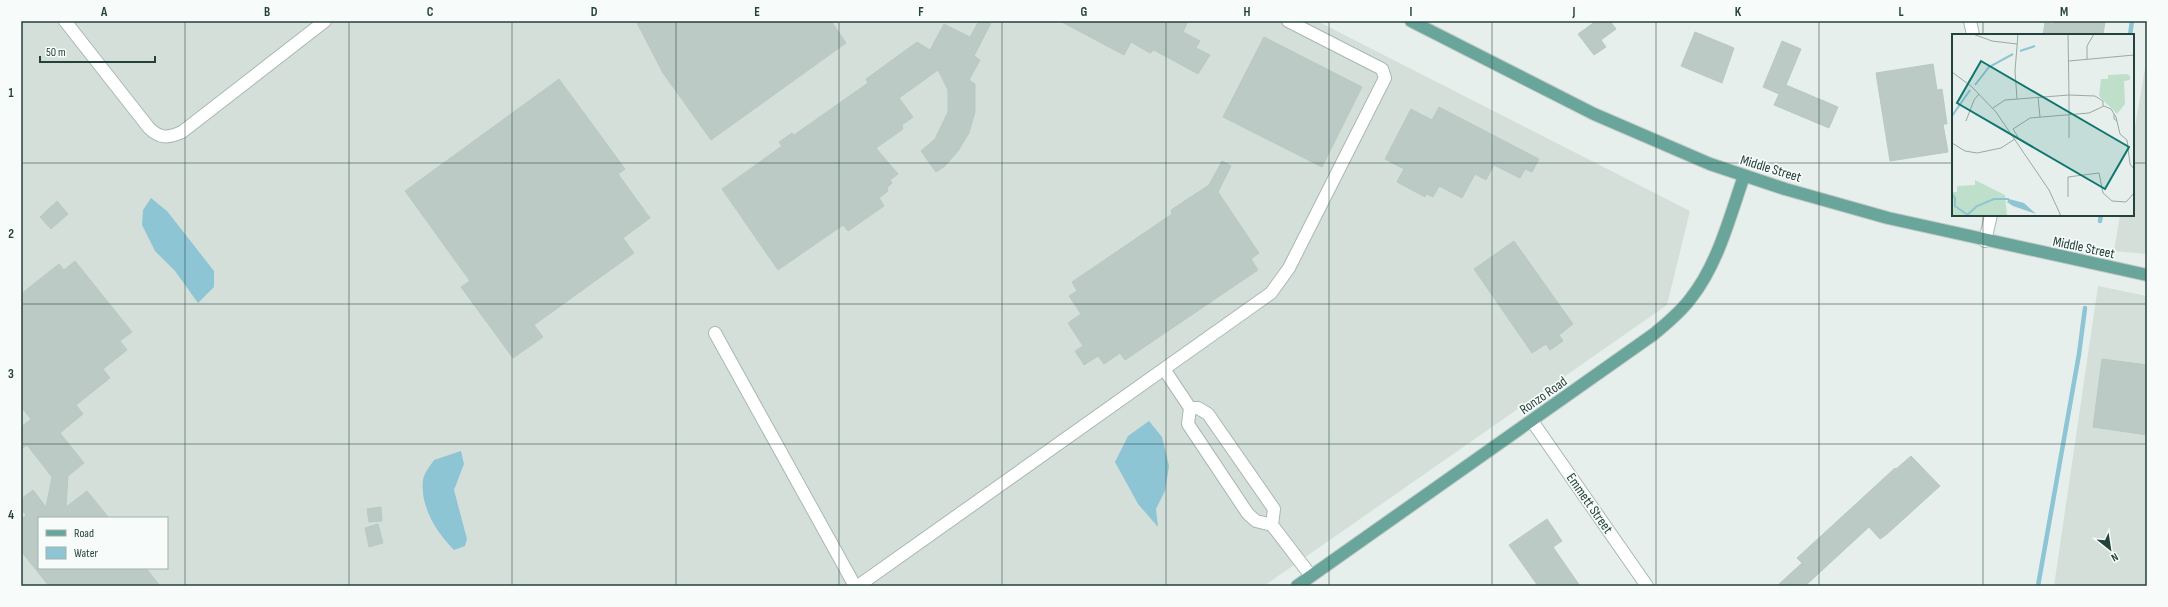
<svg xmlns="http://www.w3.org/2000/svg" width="2168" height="607" font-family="'Sofia Sans Condensed',sans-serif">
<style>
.built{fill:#d4dfda;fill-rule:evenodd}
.water{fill:#8dc5d4}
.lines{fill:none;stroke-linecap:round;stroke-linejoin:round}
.stream{stroke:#8dc5d4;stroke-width:4.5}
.building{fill:#bbcac5;stroke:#b8c9c3}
.minor-casing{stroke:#a8b8b3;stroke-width:14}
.major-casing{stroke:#c2cac8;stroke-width:14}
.minor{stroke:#fff;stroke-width:12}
.major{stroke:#69a59a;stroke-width:12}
.grid{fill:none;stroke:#24423c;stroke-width:1;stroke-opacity:0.55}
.labels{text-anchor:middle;stroke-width:3.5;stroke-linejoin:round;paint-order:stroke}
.street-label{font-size:14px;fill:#24423c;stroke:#f7fbf9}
.inset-river{fill:none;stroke:#8dc5d4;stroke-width:2}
.inset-road{fill:none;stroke:#98aaa5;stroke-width:1}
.view{fill:#0f766e;fill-opacity:0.15;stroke:#0f766e;stroke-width:2}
.inset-edge{fill:none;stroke:#24423c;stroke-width:2}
.neatline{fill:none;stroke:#24423c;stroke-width:1.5}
.grid-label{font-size:13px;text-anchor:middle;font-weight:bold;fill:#24423c}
</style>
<rect width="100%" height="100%" fill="#e6efeb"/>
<path class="built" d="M21 21H1317L1690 211 1667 305 1264 586H21ZM39 518H167V568H39Z
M2147 57V254L2114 251 2120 215H2133V138Z
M2098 286 2147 296V586H2054Z"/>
<path class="water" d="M151 198 167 211 214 271V287L198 303 175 271 155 251 142 225 143 210Z
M1149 421 1162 437 1169 466 1165 491 1156 509 1158 527 1138 504 1115 462 1128 436Z
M461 451 464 464 454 490 467 539 465 546 454 550C436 532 420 506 423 480 424 473 430 466 434 460Z"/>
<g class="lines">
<path class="stream" d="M2130 35 2132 21
M2100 221 2101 215
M2038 586 2079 354 2085 308"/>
</g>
<path class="building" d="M636 21H831L846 43 711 140 663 73Z
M979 21H992L974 56 980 60 969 80 975 84V112L969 133 958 151 945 166 936 172 921 151 935 139 948 112V90L938 70 899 98 913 117 902 125 903 129 876 148 898 174 890 180 892 183 887 188 888 191 879 198 884 206 848 231 843 225 778 270 722 189 782 146 779 142 792 133 794 135 868 83 866 79 917 42 930 50 944 24 970 37Z
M1060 21H1188L1183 32 1200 41 1196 48 1210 55 1198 74 1154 50 1150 53 1131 42 1124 55Z
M1596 21H1610L1616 29 1601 40 1606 47 1594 55 1578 34Z
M2054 21H2105L2103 35H2043L2045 23 2053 24Z
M1695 32 1734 48 1722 83 1681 66Z
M1264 37 1362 87 1322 167 1223 117Z
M1782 41 1801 49 1786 85 1838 107 1829 128 1774 105 1779 94 1763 87Z
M1933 64 1937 90 1942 89 1947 124H1943L1948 152 1890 161 1876 73Z
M559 79 625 169 618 174 650 218 623 238 634 253 534 325 543 337 513 358 461 287 470 281 405 191Z
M1439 107 1539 159 1532 172 1525 169 1520 178 1494 165 1486 180 1475 174 1462 198 1439 186 1433 197 1426 194 1425 197 1397 182 1404 169 1385 159 1411 109 1432 120Z
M1222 161 1231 166 1218 192 1259 253 1251 259 1258 270 1125 360 1120 353 1104 364 1098 356 1084 365 1075 351 1083 346 1068 323 1081 314 1069 296 1077 291 1072 282 1172 214 1171 210 1209 185Z
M57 201 68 214 51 229 40 217Z
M1514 241 1573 324 1559 335 1563 341 1550 350 1546 344 1532 353 1474 269Z
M75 261 132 332 120 341 127 350 103 369 110 378 76 405 83 414 60 433 84 463 68 476 66 507 87 491 109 518H39V568H146L160 586H49L21 551V520L26 515 21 509V499L33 490 46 507 52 477 27 445 21 449V427L31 419 21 407V294L59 264 64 270Z
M2102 359 2147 365V435L2093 427Z
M1911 456 1940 486 1886 535 1880 539 1869 527 1805 586H1777L1802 563 1797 558 1895 468 1896 469Z
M381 507 382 521 369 522 367 509Z
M1547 519 1562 541 1553 547 1580 586H1538L1509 545Z
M378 524 383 543 369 547 365 528Z"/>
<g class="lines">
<defs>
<path id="minor" d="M65 21 149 128C160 139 168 138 182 132L325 21
M1970 21 1973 35
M1985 241 1991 215
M715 333 855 586
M1164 369 1190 408 1188 424 1248 514 1256 521 1272 525 1311 576
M1190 408H1198L1208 414 1274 509 1272 525
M1532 421 1647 586
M858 586 1271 293 1289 268 1385 78 1382 69 1288 21"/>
<path id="major" d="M1411 21 1594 114 1710 164 1785 189 1888 218 2147 275
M1297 586 1654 334C1667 323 1681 312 1691 298 1718 264 1730 216 1744 176"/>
</defs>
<use href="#minor" class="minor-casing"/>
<use href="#major" class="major-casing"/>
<use href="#minor" class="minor"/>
<use href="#major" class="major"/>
</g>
<path class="grid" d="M185 21V586M349 21V586M512 21V586M676 21V586M839 21V586M1002 21V586M1166 21V586M1329 21V586M1492 21V586M1656 21V586M1819 21V586M1983 21V35M21 163H1953M2133 163H2147M1983 215V586M21 304H2147M21 444H2147"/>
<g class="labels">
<g class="street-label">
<text transform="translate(1771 168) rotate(17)" y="5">Middle Street</text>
<text transform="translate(2084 247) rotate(12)" y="5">Middle Street</text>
<text transform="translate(1543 395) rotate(-35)" y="5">Ronzo Road</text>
<text transform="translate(1590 503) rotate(55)" y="5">Emmett Street</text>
</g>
</g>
<g transform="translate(1952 34)">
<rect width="182" height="182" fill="#e6efeb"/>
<path d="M175 40 178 42V46L172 47 173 70 165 80 147 62 149 45H156V41ZM23 146 53 161 55 182H0V158H5V152L23 151Z" fill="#bee0ca"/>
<path d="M57 165 72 169 84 180 61 172 55 168Z" fill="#8dc5d4"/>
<path class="inset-river" d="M68 17 83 12M23 51 37 33 61 20M0 82 18 56M0 160 3 164V172L17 182M14 182 25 172 42 165H57"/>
<path class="inset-road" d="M21 0 40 7 65 10M135 25V12L142 0M117 27 182 21M0 38 20 53 44 78 97 156 109 182M86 63 88 83M65 65 63 37 66 0M41 74 53 66 117 61 116 0M14 87 22 66 27 60M165 87 162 85V80L164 83 168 100 175 106 178 130 182 135M66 103 61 95 78 84 137 79 152 72 159 75 162 80M117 104V61L143 62 151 67V72M0 109 13 117 25 119 49 114 63 105M116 143 147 139 151 159 160 167 174 168 182 159M116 143V163"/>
<path class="view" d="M29 27 177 113 153 155 5 69Z"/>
<rect width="182" height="182" class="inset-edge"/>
</g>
<rect width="2168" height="607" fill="none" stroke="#f7fbf9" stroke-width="44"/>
<rect x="38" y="517" width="130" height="52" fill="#f7fbf9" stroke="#a3b1ad"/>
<rect x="46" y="530" width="20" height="6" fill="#69a59a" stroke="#a3b1ad"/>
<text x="74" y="537" font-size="12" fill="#24423c">Road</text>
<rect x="46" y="547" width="20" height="12" fill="#8dc5d4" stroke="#a3b1ad"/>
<text x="74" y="557" font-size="12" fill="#24423c">Water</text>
<g transform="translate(2110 549) rotate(150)" stroke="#f7fbf9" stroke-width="3" paint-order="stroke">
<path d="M0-3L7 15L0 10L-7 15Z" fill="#24423c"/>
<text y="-6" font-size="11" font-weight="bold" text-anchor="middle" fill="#24423c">N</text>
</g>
<path d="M40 56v6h115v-6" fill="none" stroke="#24423c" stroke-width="2"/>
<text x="46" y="56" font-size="12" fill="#24423c" stroke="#f7fbf9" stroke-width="3" paint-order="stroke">50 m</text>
<rect x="22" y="22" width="2124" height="563" class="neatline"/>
<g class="grid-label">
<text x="104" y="16">A</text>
<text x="267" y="16">B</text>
<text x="430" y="16">C</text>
<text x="594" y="16">D</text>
<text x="757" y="16">E</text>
<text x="921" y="16">F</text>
<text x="1084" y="16">G</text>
<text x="1247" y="16">H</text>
<text x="1411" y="16">I</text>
<text x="1574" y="16">J</text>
<text x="1738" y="16">K</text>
<text x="1901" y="16">L</text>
<text x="2064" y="16">M</text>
<text x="11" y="97">1</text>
<text x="11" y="238">2</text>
<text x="11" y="378">3</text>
<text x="11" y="519">4</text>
</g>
</svg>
